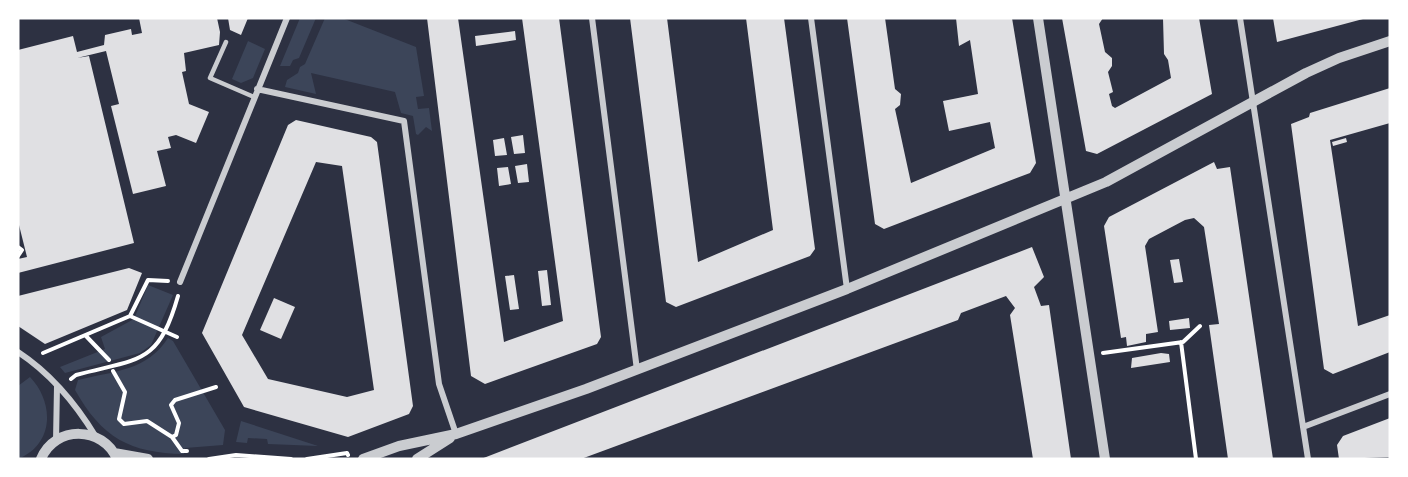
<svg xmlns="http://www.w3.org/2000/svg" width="1408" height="477" font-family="'Exo 2',sans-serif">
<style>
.green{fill:#3c4559}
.building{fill:#e0e0e3;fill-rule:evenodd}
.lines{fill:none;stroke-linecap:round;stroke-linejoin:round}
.path{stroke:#fff;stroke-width:4}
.service{stroke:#caccd0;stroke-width:4.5}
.minor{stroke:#caccd0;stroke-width:6}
.tertiary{stroke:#caccd0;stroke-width:10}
</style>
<rect width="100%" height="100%" fill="#2d3142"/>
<path class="green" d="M300 18H316L299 58 293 60 290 66H280Z
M325 18H342L416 47 424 96 416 97 418 109 429 108 432 131 426 127 418 135 416 134 413 116 401 113 395 92 311 73 316 94 285 87 287 80 298 73 300 67 305 64Z
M248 41 265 49 253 78 241 83 232 79Z
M148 285 173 295 151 345 140 353 65 373 60 367 105 349 101 337 134 319Z
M168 338 173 341 225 430 223 445 185 448 184 454C130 453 102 438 75 390L78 380C114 371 147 371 168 338Z
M30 377C54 402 55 444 18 459V386Z
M241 421 318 446 268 444 267 439 248 438 247 443 236 442Z"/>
<path class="building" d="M139 18H217L220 32 219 45 184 53 186 71 182 72 189 104 209 112 196 143 176 135 168 137 171 148 157 151 166 186 133 194 111 106 119 104 106 51 77 58 89 56 134 243 18 273V259L27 257 18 221V50L73 36 77 52 104 45 105 35 131 29 132 35 142 33Z
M228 18H248L241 35 230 30Z
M427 18H458L504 342 563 321 522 18H559L601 337 597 344 485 384 471 376Z
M630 18H667L698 262 773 230 746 18H784L815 249 810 256 676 307 666 302Z
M847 18H885L895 89 901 94 900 105 895 109 911 183 995 148 990 122 949 131 943 101 978 94 970 40 959 46 956 18H1012L1036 163 1030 173 884 229 875 224Z
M1062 18H1103L1099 24 1105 52 1112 58V66L1108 72 1113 92 1109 94 1112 106 1115 108 1171 78 1168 60 1164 54 1163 18H1199L1212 94 1097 154 1086 151Z
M1273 18H1362L1363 19 1277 42Z
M515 31 516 40 476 46 475 36Z
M1390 88V123L1330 140 1358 326 1390 315V352L1333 374 1324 369 1291 124 1309 117 1310 113Z
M296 120 371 137 377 142 413 406 409 414 348 437 244 407 202 333 288 125ZM316 162 342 166 374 390 347 397 268 379 242 335Z
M523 135 525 153 514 154 511 137Z
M504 138 507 155 495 156 493 140Z
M1346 138 1347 142 1333 146 1332 142Z
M1214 162 1217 169 1230 167 1273 459H1228L1209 325 1219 324 1204 227 1194 218 1185 220 1149 239 1145 246 1158 332 1146 334V342L1127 346 1126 337 1121 338 1104 226 1109 217Z
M527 164 529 182 518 183 515 166Z
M508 167 511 184 499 186 497 168Z
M1032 247 1044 277 1034 287 1041 306 1049 305 1071 459H1033L1010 315 1015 308 1006 296 961 313 958 320 581 459H481Z
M1179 259 1183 282 1174 283 1170 260Z
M129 268 142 273 127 310 45 344 18 326V296Z
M547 270 551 305 542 306 538 271Z
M514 275 519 309 510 310 505 276Z
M274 298 295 307 281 339 260 330Z
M1189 318 1190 328 1170 330 1169 321Z
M1161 353 1169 354 1170 362 1131 368 1132 358Z
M1390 418V457L1339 459 1337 445 1343 436Z"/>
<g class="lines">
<path class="path" d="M18 247 22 250 18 256
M130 316 148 280 168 281
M86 336 109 360
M1181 342 1196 459
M43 353 130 316 177 337
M1103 353 1183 342 1200 326
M113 371 125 392 119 419 124 424 147 421 172 437 176 435 179 423 171 405 175 400 216 387
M71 379 76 375C139 358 158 366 178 296
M172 437 182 451H187
M209 459 236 455 291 459
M307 459 347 453 348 455"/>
<path class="service" d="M226 42 210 78 254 97"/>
<path class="minor" d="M592 18 637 370
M811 18 847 289
M1240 18 1308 459
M257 89 404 121 439 384 456 434
M180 282 287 18
M18 352C50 373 76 404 96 437
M1303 427 1390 394
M56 441 57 386"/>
<path class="tertiary" d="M1038 18 1105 459
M114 453 148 459
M41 459C55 425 103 426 117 459
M363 459 399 446 456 434 586 389 847 289 1106 182 1306 73 1339 58 1390 41
M417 459 450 438"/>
</g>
<rect width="1408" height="477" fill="none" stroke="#ffffff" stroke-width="39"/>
</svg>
